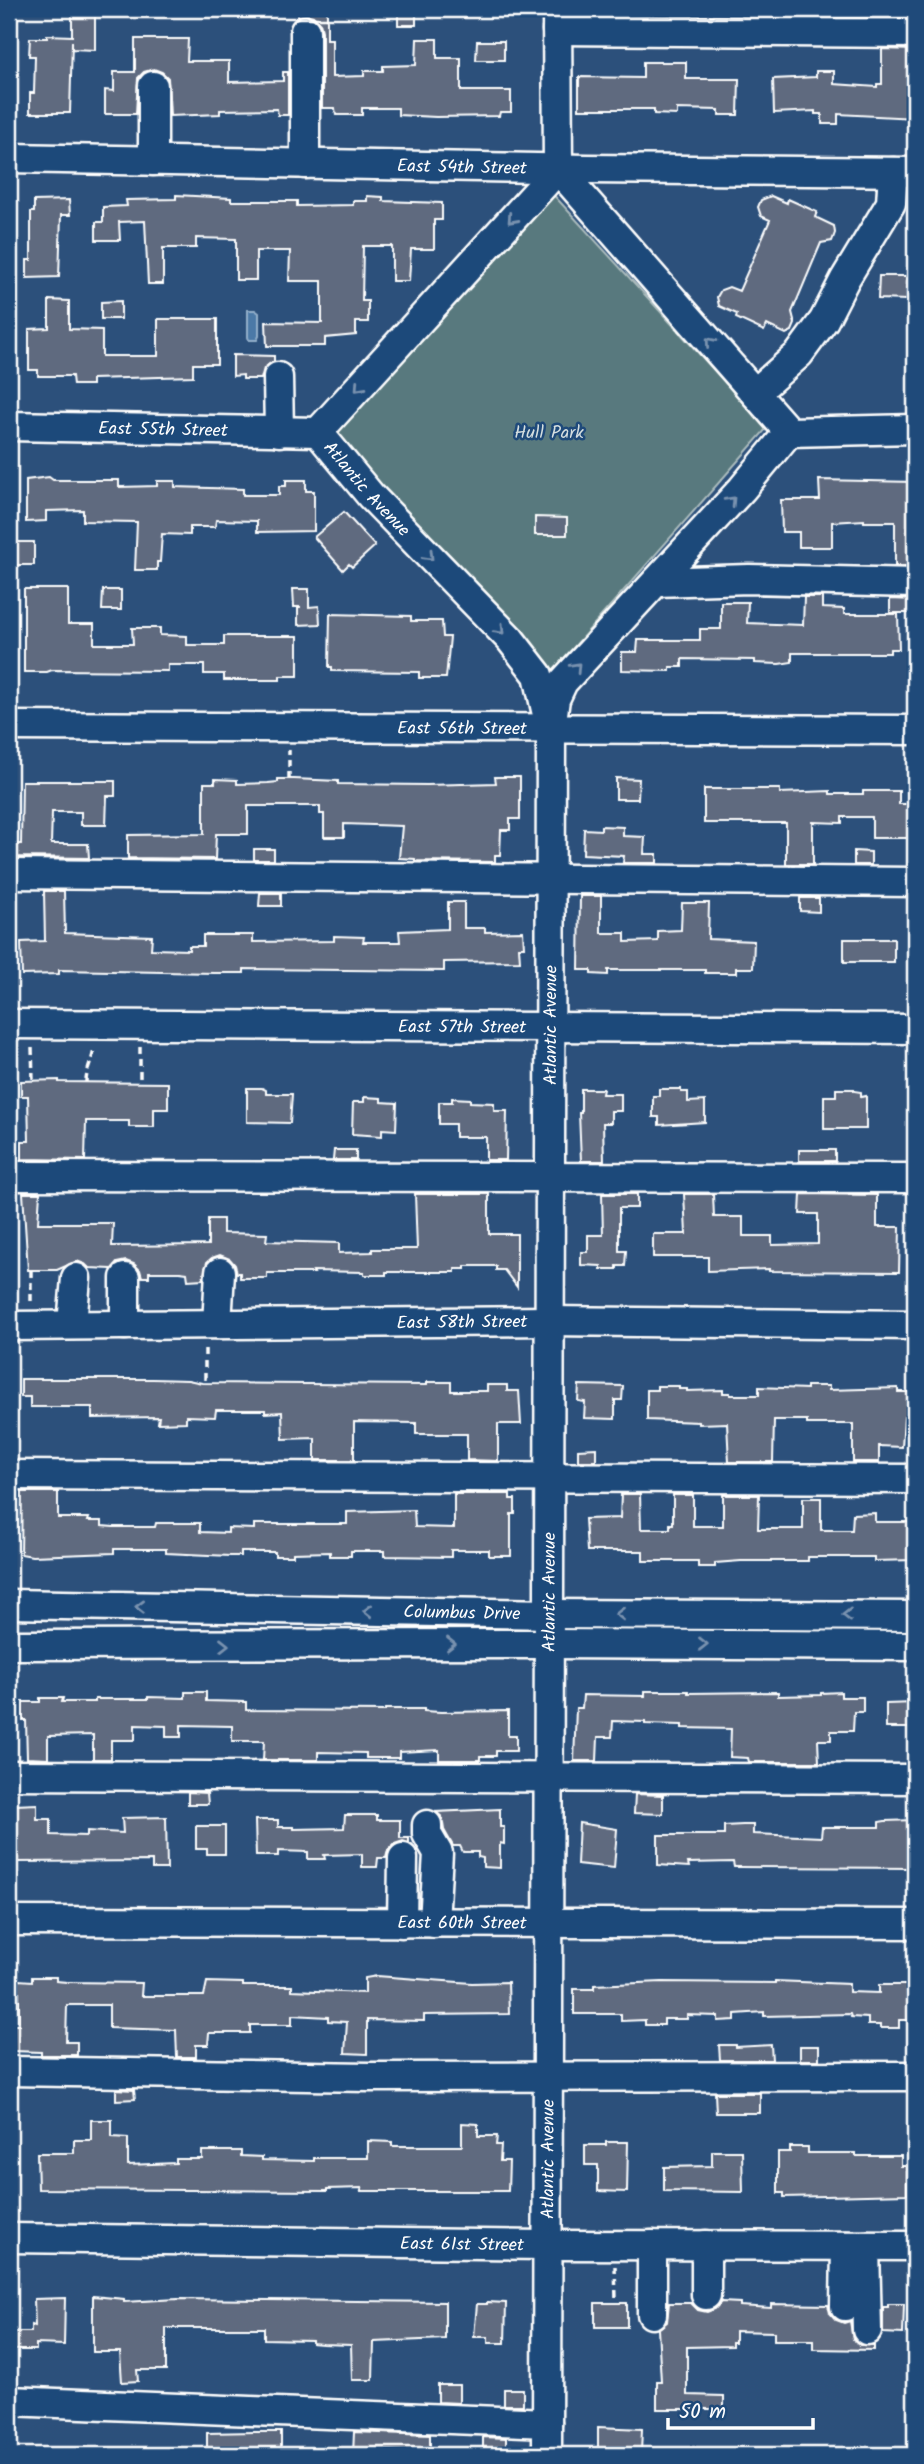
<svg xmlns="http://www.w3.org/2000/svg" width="924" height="2464" font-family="Kalam,sans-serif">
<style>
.green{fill:#58797e;stroke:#acbcbe;stroke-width:2}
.water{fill:#4b79a7;stroke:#93afca;stroke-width:2}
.building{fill:#5f6a7f;stroke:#fff;stroke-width:2}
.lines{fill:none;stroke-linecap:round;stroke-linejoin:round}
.minor-casing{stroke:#fff;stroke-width:33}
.path{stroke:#fff;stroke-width:3.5;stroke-dasharray:7 5;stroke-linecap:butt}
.minor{stroke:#1f4a7a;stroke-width:28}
.oneway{stroke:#7992af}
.labels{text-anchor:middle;stroke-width:5;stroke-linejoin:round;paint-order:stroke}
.street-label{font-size:18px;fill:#fff;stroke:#1f4a7a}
.park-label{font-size:18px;fill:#d5dedf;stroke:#1f4a7a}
</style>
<rect width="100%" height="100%" fill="#2c507b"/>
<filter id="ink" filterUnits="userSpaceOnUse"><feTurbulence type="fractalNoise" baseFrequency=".0143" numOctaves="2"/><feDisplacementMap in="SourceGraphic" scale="14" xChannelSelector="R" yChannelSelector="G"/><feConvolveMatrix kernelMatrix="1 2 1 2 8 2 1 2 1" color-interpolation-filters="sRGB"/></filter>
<g filter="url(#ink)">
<path class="green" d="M549 190 767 428 551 673 331 436Z"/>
<path class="water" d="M248 310H255L259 313V336L257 340H249L248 337Z"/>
<path class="building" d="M72 9H95V50L72 49V41L70 113H30V93H34L35 56H29L30 38H47V35L72 36Z
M298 9H327V39H332V77L364 76V71H383V66L416 65 417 39H437V58H461V91H511V112H500L499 116 436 117 398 115V108H362V115H336L335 108H322V31L320 23 313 16 306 14 298 16Z
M398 9H416V25H398Z
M135 39H188L187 61H229V82L283 81V72H288V115H278L277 109 220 110V114L170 116 168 78 162 72 154 69 144 72 138 78 136 114H105V90L114 91V72H135Z
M477 41H504V60H476Z
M882 49 915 50V118L838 114V124H822V114H815V111L774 113 773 79 816 77V71H834V84L877 87V84H882Z
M643 62H686V79H739L738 115H719V110L677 109V115L654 114V109H579V77L643 78Z
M176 195 231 198V201H297V206L353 205V201H367V196L383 197V201L442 203V220H434V249H411L409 281H392V246H363L362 301H368V322H356V335L325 338V346H267L266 322 322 323V281H289L290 251H256V280H236V239L196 238V248H163V284H148L145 221 119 222 120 240H96V222H103V207L127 206 126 200 176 199Z
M771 196 787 203 788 199 817 212 815 217 834 226 835 233 832 241 821 243 792 312 795 324 792 331 786 334 767 325 764 331 736 318 737 314 719 306 717 297 721 290 729 287 739 291 770 220 761 216 758 207 761 200Z
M69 200 70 215H61L59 277 27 278V260H31V212H34V201Z
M879 276H908L907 300 878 299Z
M49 300 69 301V329L102 330V356H158V319H217V364H193V376L92 379V385H73L72 376H38V370H29V329L49 328Z
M121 301V319H101V302Z
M233 355 274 356V361L264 368 261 379H243V375L233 376Z
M49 477 53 480H119V487L157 486V481H175V487L243 489V495H279V486H286V480H306V491H314V531L257 532V521L216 520 215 527H190V535L162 534 160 562H157V570H135L137 522 83 521V510L46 511V521L26 522V480Z
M819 480 915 482V539H913L912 566H895V522H864V520L832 522V547H799V532H782L781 500H820Z
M344 512 375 546 352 567 349 564 343 570 314 537Z
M535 517 567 518V535H535Z
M15 542H34V565H15Z
M24 589H68V624H94V644H133L132 628H160V635L187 636V645H224V636H298V676H280V680H224V674H204V665H168V671L52 670 47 672H24Z
M293 589H309V607L319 606 320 624 298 625V607H301H294Z
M103 590H121V610H102Z
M804 597H822V608L844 609V614H898L899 649H890V653H792V662L779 664 755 663V660L682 659V667H670V671L622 670V652H637L638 640H700V629H721V602H748L747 623 803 625Z
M890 599 915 600V613H890Z
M330 614 411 616V621H442L443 637H450L446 678H419V672L332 671V667H329Z
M495 777H520V819H510V830H501L500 855H495V862L415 861V859L399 858 402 826 344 824V837H324V814H320V806H248V834H216L215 859 128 858V835L204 834V783H215V779L237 780V784L268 783 278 782V779H294L338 781V784L427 785 496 783Z
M616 778 639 779 638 799H616Z
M22 781H115V796H107L106 825H81V812H52L51 844H88L89 858 17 857V844H21Z
M704 789H780V793L830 791V794H863V791H899V804H915V838H872V817H842V823L813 822V864H786V823H704Z
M601 826 623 827V836L645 837 644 854H657V863H623L624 856 583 854 584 829 601 830Z
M254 849H274V860H254Z
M854 851 871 852V865H854Z
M44 891H64L65 933 152 936 151 949 189 950V946H203V935H253V942L334 941V936L364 937 363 942H400L399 931 448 929V902H464V928H485V932L523 931 524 947H519L520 961 444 962V971L244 969V973H214L59 970V974L22 975 21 942 45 941Z
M260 893H281V906H259Z
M580 896H601V933H625V942L658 941V931L681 930 682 903H709L708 939 754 941 753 968H736V973H705V970H608V975L591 974V970H579Z
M800 898H819V912L800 911Z
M844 939H894V962H844Z
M59 1080V1082L168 1083V1109H154V1127H129V1121H86L85 1160 22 1159V1141H29L28 1096H21V1081Z
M247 1088H262L266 1090V1094H292L290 1123 247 1122Z
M581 1089H603L602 1094H621V1111H611V1123H603L604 1161H581L579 1113H581Z
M659 1089H681V1092H688V1102L705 1101V1122L659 1125V1117H653V1096H659Z
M836 1089H854V1091L861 1092V1097L866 1096V1129H824V1096H836Z
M364 1097 381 1098V1102L397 1103 396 1130 382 1129V1136L352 1134 353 1102H364Z
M452 1098 470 1099V1102L494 1103V1111H507L506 1160H486V1137H455V1124H439V1102H452Z
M334 1150H356V1160H333Z
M799 1150H835V1161H799Z
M23 1193H40L38 1223H113L112 1246 208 1245V1219H223V1233L267 1234 266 1241 339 1243V1253L372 1252V1249H417L415 1194H489V1234H517V1287L504 1270H496V1266H465V1269H455V1272H386V1275H364V1272L313 1271 314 1273H267V1278H240V1273H237L235 1265 230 1259 220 1255 212 1258 207 1262 203 1279 188 1280 187 1273 180 1272H149V1277H142L140 1270 134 1264 126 1261 117 1263 112 1269 89 1268 85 1264 77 1261 57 1270H28Z
M602 1194H637V1208H619V1251H626L625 1266H617V1269H601V1266L581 1265V1252H588V1235H603Z
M684 1194H713L714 1217H743V1236H772V1245L818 1244V1214H800L801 1194 877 1195V1227H900L899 1272 769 1271V1269L708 1271V1257H653V1234H686Z
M21 1379H153L188 1380 202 1383 427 1385V1382H451V1391H487V1385H507V1391H519L521 1424H498V1461L467 1460V1434H416V1423L354 1422V1460H315V1438L283 1439 282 1412 265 1413V1410H216L215 1417 186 1416V1422L158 1423 159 1417 92 1418V1407H30V1397H21Z
M579 1385 623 1386 622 1400H615V1419L584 1418 585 1402 578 1401Z
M657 1386H679V1389H687V1391L723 1390V1393H730V1395H759V1387L807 1389V1386H829V1390L898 1388V1392H915V1417H904L902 1447 879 1446V1462H853V1424H807V1420H774L773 1462H729L727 1423 699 1424V1422L647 1420V1390H657Z
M596 1448V1461H578V1449Z
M22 1492H58V1518H89L88 1521H102V1526L114 1527H155L156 1523H200V1532L228 1533V1528L254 1529V1524H347V1512L414 1510 415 1527 454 1528V1494H510V1499H515V1514H511V1556H489V1550H451V1557L384 1556V1551H351V1556H330V1552L293 1553V1556H275V1552H241V1556H230L166 1553V1549H114V1553L32 1556 21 1554Z
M621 1494H640L641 1529H670V1524H673V1495H693V1526H723V1495H759L758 1529H803V1498H821V1530H852L853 1514 875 1513V1522H915V1560L874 1561V1557H808V1561H741L715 1563V1567H698V1561H643V1551H587L585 1519 620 1518Z
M645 1691H688V1693L778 1692V1696L821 1695V1693L841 1692V1697H863V1712H854L853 1731H831V1740H818L819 1762H749L748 1758 730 1757 731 1729 682 1728V1725L645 1724V1722L613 1721 612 1737H598L597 1761H574L576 1708H582L583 1695 645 1696Z
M185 1692H206V1701L246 1702V1710L385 1711V1709H424V1711L441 1712 508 1711V1736H516V1751H496V1756H480V1760H439V1750L399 1752V1758H366V1753L318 1752V1760H263L264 1741H232V1726L181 1725V1737H166V1726L135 1725V1740H111V1759H93V1735L48 1736V1759L27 1758 26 1720H23V1702H40V1698H63L62 1702H95V1699H148V1697L185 1698Z
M915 1703V1728H886V1704Z
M188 1792 207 1793 208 1804H188Z
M635 1794 663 1795V1814L634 1813Z
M37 1804V1819H51V1835L87 1836V1831L123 1833 122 1818 166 1817 167 1869H152V1861L15 1862V1805Z
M500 1809V1827H504V1844L500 1843V1868L483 1867V1858L478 1857V1852H463L460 1846H453L444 1830 442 1817 436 1812Z
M345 1815H377V1820H400V1838H409V1843L403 1841 394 1844 388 1850 386 1858H378L377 1867H362V1854L324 1855 325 1859H308V1852L278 1851V1856H256L255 1820H278V1827H294V1829L344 1828Z
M915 1820V1868L739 1867H734L733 1862 688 1863 689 1867 658 1865V1835H724V1826L743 1825H753V1834L821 1837 822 1827H879V1822L885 1821Z
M579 1823 617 1829 614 1868 577 1864Z
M196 1826H225V1854H207V1849H196Z
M377 1976 472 1983 508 1982 509 2014 424 2015V2021L367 2020V2054L345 2053 347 2022 328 2021V2017L292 2015V2025H250V2033H209L208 2045H196V2057H177L176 2030 109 2028V2005H67L66 2042H77V2055H41V2052L13 2051 14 2025H19V1980L32 1981V1977H56V1981L67 1982 142 1983 141 1996H204L207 1982 243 1983V1986H292V1990L365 1993V1978Z
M775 1981 849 1984V1992L879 1993V1985H915V2020H899V2028H880V2025H868V2018L851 2017 850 2014 764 2016V2012L735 2014V2020L718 2021V2016L687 2015V2019H664V2025H645V2020L621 2021V2014H574V1989H594V1985L662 1982 775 1983Z
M719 2045H736V2047L771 2045 772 2060H720Z
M800 2046H819V2060H800Z
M116 2089 134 2090 135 2099 116 2100Z
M715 2093H760V2113H716Z
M91 2120H112V2137L128 2138V2165L176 2163V2159H202V2151H241V2156L262 2157V2160L314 2161V2158H368V2141L392 2142V2146H462V2123L478 2124V2136H497L496 2145H501L500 2161H509L508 2191H361L362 2188 327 2189V2191L38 2189 37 2153H74V2140H91Z
M606 2142H628L627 2192 598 2191V2165H585V2145H606Z
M790 2147H808V2153H856V2156H901V2166H907V2194L784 2197V2193H778V2152H790Z
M712 2151H742L743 2192 664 2191V2167L712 2166Z
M93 2296 124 2299V2302L178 2299 445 2302V2339L374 2342 373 2380H352L351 2345 323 2344 312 2343V2340L264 2339V2328H166V2370H137L138 2381 122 2382 120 2352H93Z
M65 2298 64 2345 36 2344V2350H13L14 2332H31V2325L35 2326 34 2299Z
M487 2302 506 2303 505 2343H488V2337H474L477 2304H487Z
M721 2302 740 2303V2306L771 2308V2304L828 2305 830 2313 836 2320 844 2323 850 2321 853 2339 860 2345H874V2350L813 2349V2340H774V2332L735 2331V2342H732V2346L687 2347V2395L724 2396V2409H657V2381H661L658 2329 667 2322 669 2303H691L698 2310 707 2312 715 2309Z
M595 2303H627V2327H595Z
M888 2304H904L903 2334 883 2333V2307H888Z
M438 2385H459V2403L438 2402Z
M504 2389H523V2405H504Z
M598 2427 642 2429 641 2453 598 2452Z
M255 2432H281V2454H207V2433Z
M354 2432 430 2435V2455H407V2451L372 2449V2455H353Z
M483 2437 506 2438V2455H483Z"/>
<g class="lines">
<defs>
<g id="minor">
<path d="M557 9 558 169 789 432"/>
<path d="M557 30 915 33"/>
<path d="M153 86V161"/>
<path id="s1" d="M9 158 587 169 915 172"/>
<path d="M305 164V31"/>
<path d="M278 377 279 432"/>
<path d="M755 393 799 354 824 320 845 279 891 203 893 172"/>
<path id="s2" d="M9 426 318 432"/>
<path id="s3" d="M318 432 371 496 510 639 538 675 548 719"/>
<path d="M318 432 558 169"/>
<path d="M789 432 915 429"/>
<path d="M656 582 749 579 915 583"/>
<path id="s4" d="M9 726 915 730"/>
<path d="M9 874 915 882"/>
<path id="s5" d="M9 1024 915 1029"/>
<path d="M9 1176 915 1178"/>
<path d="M217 1324 220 1272"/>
<path d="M72 1325 76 1278"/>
<path d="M125 1325V1278"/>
<path id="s6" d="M9 1326 549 1321 915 1325"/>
<path d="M9 1475 915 1479"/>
<path id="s7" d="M9 1604 549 1614 915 1616"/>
<path d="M9 1645 549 1644 915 1646"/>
<path d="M9 1775 915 1779"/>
<path d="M427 1825V1834L438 1853 434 1923"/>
<path id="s8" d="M9 1921 915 1924"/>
<path d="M402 1923 403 1858"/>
<path d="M9 2071 369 2077 915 2076"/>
<path id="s9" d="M9 2238 548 2245 915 2246"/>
<path d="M652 2245V2314"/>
<path d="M865 2246 867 2330"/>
<path d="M706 2295V2245"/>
<path d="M845 2306 846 2246"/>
<path d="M9 2401 547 2423"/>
<path id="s10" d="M547 2455 551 728 555 699 563 682 742 489 789 432"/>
</g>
</defs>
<use href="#minor" class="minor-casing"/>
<path class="path" d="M289 779V750
M140 1047V1079
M32 1048 33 1080
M86 1082C86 1070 93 1060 94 1048
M31 1270V1303
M205 1380V1347
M615 2266 616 2299"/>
<use href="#minor" class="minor"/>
</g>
<defs><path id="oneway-chevron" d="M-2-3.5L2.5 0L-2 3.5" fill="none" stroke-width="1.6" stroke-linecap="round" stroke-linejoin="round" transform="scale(1.75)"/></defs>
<g class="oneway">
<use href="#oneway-chevron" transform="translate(512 219) rotate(132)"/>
<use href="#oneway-chevron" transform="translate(710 342) rotate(-131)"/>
<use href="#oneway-chevron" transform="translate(359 387) rotate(132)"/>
<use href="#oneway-chevron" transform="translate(731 501) rotate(-47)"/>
<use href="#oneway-chevron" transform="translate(429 556) rotate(46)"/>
<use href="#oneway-chevron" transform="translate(500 630) rotate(46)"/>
<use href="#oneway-chevron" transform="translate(576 667) rotate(-47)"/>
<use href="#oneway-chevron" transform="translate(140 1607) rotate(-179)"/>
<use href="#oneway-chevron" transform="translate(368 1611) rotate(-179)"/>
<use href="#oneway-chevron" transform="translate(620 1614) rotate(-180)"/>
<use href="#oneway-chevron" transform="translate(847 1615) rotate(-180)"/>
<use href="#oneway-chevron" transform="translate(451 1644)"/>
<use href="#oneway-chevron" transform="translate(703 1644)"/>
<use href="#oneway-chevron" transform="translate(224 1645)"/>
</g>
</g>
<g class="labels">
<g class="street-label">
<text dy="6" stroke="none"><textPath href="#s1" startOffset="453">East 54th Street</textPath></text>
<text dy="6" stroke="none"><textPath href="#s2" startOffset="154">East 55th Street</textPath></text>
<text dy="6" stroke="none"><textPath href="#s3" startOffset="75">Atlantic Avenue</textPath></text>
<text dy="6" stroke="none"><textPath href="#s4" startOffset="453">East 56th Street</textPath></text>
<text dy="6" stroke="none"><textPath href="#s10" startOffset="1430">Atlantic Avenue</textPath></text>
<text dy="6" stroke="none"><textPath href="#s5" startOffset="453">East 57th Street</textPath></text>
<text dy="6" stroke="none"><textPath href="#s6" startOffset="453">East 58th Street</textPath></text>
<text dy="6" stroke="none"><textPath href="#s10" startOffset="863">Atlantic Avenue</textPath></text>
<text dy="6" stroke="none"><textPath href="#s7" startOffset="453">Columbus Drive</textPath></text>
<text dy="6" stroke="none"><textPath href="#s8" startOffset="453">East 60th Street</textPath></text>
<text dy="6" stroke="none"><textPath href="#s10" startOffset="296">Atlantic Avenue</textPath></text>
<text dy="6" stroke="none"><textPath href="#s9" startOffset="453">East 61st Street</textPath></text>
</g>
<g class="park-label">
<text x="549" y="438">Hull Park</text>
</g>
</g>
<rect width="924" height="2464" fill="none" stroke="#1f4a7a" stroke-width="35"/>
<rect x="18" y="18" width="889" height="2429" fill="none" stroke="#fff" stroke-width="2.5" filter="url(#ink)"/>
<path d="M668 2418v10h145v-10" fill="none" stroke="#ffffff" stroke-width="3.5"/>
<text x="679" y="2418" font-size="21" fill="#ffffff" stroke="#1f4a7a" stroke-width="5" paint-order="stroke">50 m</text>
</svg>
